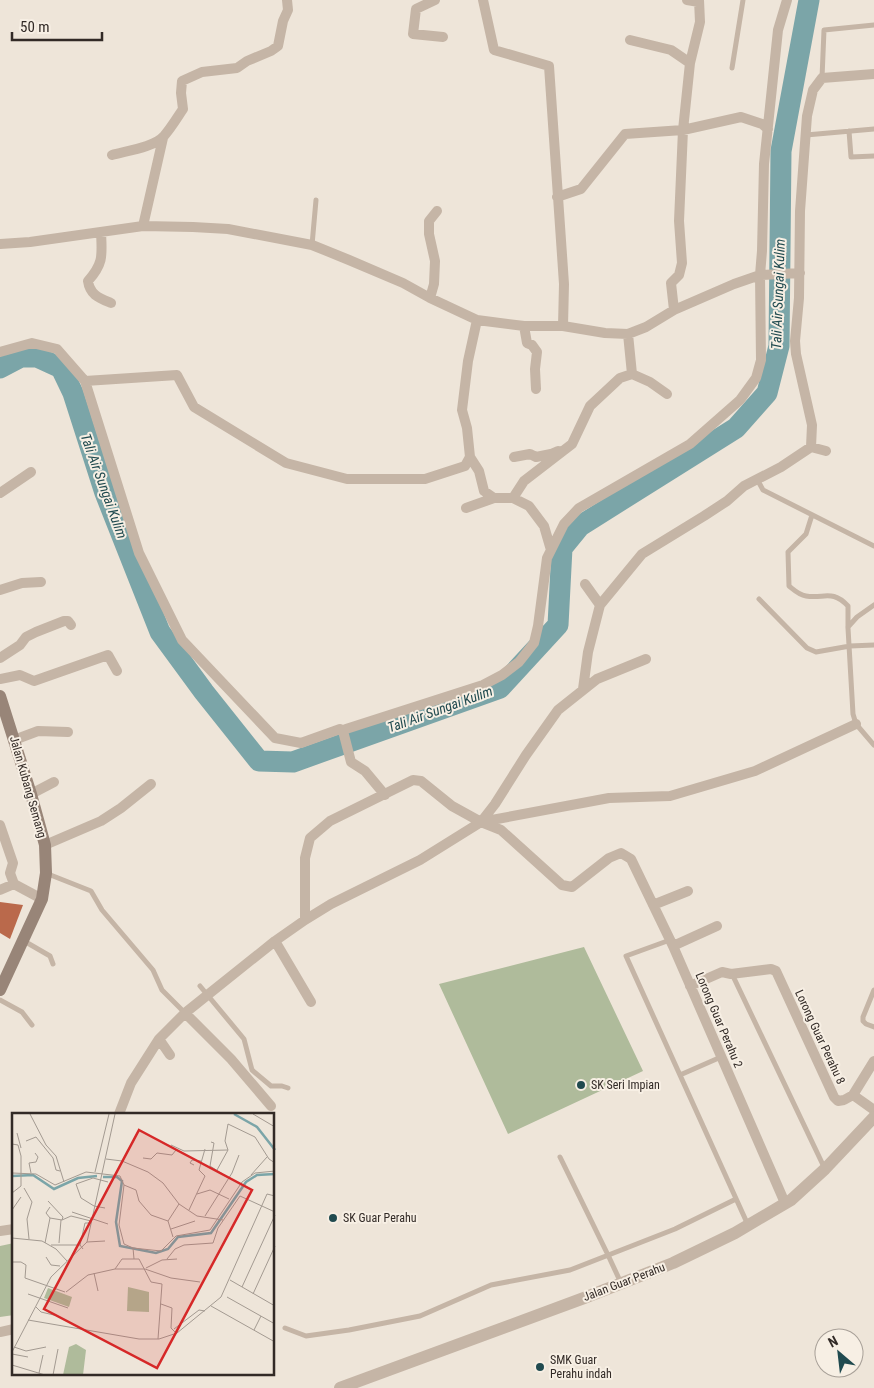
<svg xmlns="http://www.w3.org/2000/svg" width="874" height="1388" font-family="'Roboto Condensed',sans-serif">
<style>
.green{fill:#afbb9b}
.lines{fill:none;stroke-linecap:round;stroke-linejoin:round}
.river{stroke:#7ba5a8;stroke-width:21}
.building{fill:#ba694b}
.service{stroke:#c5b5a6;stroke-width:5}
.minor{stroke:#c5b5a6;stroke-width:10}
.tertiary{stroke:#c5b5a6;stroke-width:12}
.secondary{stroke:#988578;stroke-width:12}
.poi-dot{fill:#204a4f;stroke:#f7efe4;stroke-width:2}
.labels{text-anchor:middle;stroke-width:4;stroke-linejoin:round;paint-order:stroke}
.street-label{font-size:12px;fill:#322a26;stroke:#f7efe4}
.poi-label{font-size:12px;fill:#322a26;stroke:#f7efe4;text-anchor:start}
.water-label{font-size:14px;font-style:italic;fill:#204a4f;stroke:#f7efe4}
.inset-river{fill:none;stroke:#7ba5a8;stroke-width:2.5}
.inset-road{fill:none;stroke:#a39a91;stroke-width:1}
.view{fill:#d62828;fill-opacity:0.15;stroke:#d62828;stroke-width:2.5}
.inset-edge{fill:none;stroke:#322a26;stroke-width:2.5}
</style>
<rect width="100%" height="100%" fill="#eee5d9"/>
<path class="green" d="M584 947 643 1071 508 1134 439 984Z
M14 1243V1315L0 1317V1246Z"/>
<g class="lines">
<path class="river" d="M0 368 21 357H37L61 368 73 393 105 493 160 632 204 692 259 761 293 762 500 688 558 625 562 548 580 526 736 428 767 393 779 346 781 151 809 0"/>
</g>
<path class="building" d="M0 902 23 905 10 939 0 933Z"/>
<g class="lines">
<path class="service" d="M732 68 743 0
M822 78 824 30 874 25
M849 131 851 157 874 156
M806 135 874 129
M312 245 316 200
M757 479 763 490 874 546
M812 515 806 534 788 552 789 586C794 590 799 595 806 596 824 599 832 589 848 606V628L853 714 856 724 874 745
M759 599 807 648 816 652 850 646 874 645
M848 627 857 617 874 605
M48 874 91 891 102 910 153 970 162 990 185 1013
M670 940 626 956 748 1225
M24 941 50 956 53 964
M732 974 824 1167
M200 986 244 1039 252 1070 271 1086H282L288 1088
M874 990 863 1017V1021L866 1024 874 1027
M0 1000 22 1012 32 1025
M680 1075 721 1057
M560 1157 608 1255 621 1283
M285 1328 306 1336 349 1330 420 1316 491 1285 570 1270 675 1229 736 1199"/>
<path class="minor" d="M435 0 416 9 413 34 443 37
M483 0 494 50 549 66 564 284 563 326
M687 0 699 2
M630 40 671 50 690 63
M112 155C126 151 155 147 164 136 171 128 177 118 183 109L181 93 182 81 202 72 237 68 247 61 271 51 278 46 283 21 288 10 287 0
M557 197 581 189 625 134 683 130 741 117 762 124 768 129
M143 226 163 138
M101 232C102 255 104 263 88 281 90 295 99 298 111 303
M0 244 30 242 143 226 193 227 228 229 312 245 349 260 403 283 430 298 477 320 524 326H563L605 333 628 334 646 327 674 310 734 284 760 275 800 273
M430 298 434 284 435 261 429 234V221L437 211
M674 310 671 283 679 275 682 263 679 221 683 130 690 63 700 22 699 0
M477 320 468 361 462 410 467 428 470 457 479 471 484 491 494 498H513L529 506 544 526 551 550
M524 326 527 343 532 345 537 352 535 369 536 389
M628 334 632 374 650 382 667 394
M0 352 32 343 57 349 85 381 139 553 182 640 275 738 301 743 340 729 343 731
M85 381 177 375 194 407 286 463 347 479H425L465 466 470 457
M811 447 826 451
M514 457 530 454 536 457 551 454 558 451
M0 493 31 472
M513 498 524 481 572 444 590 406 620 378 632 374
M466 508 494 498
M585 584 600 605
M0 590 22 583 41 582
M0 658 20 645 26 637 36 632 64 621H68L71 625
M0 679 20 675 34 681 108 655 117 671
M583 689 588 652 600 605 642 554 704 516 727 501 744 486 781 467 811 447 812 425 796 354 795 341 799 298 800 211 807 116 813 90 822 78 874 74
M14 740 38 731 68 732
M31 794 54 782
M385 795 365 771 351 762 343 731 346 729 483 685 502 675 519 662 534 643 538 626 547 558 564 524 579 508 690 444 740 400 756 378 761 360 760 275 762 251 764 164 778 30 787 0
M481 822 495 804 526 755 558 710 597 679 646 659
M0 825 13 863 10 873 14 884 42 899
M45 845 101 821 121 808 151 784
M0 890 14 884
M653 905 688 891
M305 920V858L310 838 330 821 413 780 421 781 452 806 481 822 501 830 562 885 572 887 609 858 621 853 631 859 673 946 785 1203
M275 941 311 1002
M673 946 717 926
M690 986 722 972 731 974 771 969 776 971 834 1097 838 1101 844 1100 853 1095 874 1110
M185 1013 231 1059 271 1106
M159 1039 170 1055
M853 1095 874 1061
M119 1114 131 1083 159 1039 185 1013 275 941 305 920 331 904 420 860 481 822 609 798 670 796 755 771 856 724
M0 1231 14 1229
M0 1332 14 1329"/>
<path class="tertiary" d="M340 1388 584 1298 673 1263 735 1233 791 1200 825 1169 874 1117"/>
<path class="secondary" d="M0 696 31 794 45 845 46 873 42 899 0 990"/>
</g>
<g class="poi-dot">
<circle cx="581" cy="1085" r="5"/>
<circle cx="333" cy="1218" r="5"/>
<circle cx="540" cy="1367" r="5"/>
</g>
<g class="labels">
<g class="street-label">
<text transform="translate(28 787) rotate(74)" y="4">Jalan Kubang Semang</text>
<text transform="translate(719 1020) rotate(67)" y="4">Lorong Guar Perahu 2</text>
<text transform="translate(820 1037) rotate(65)" y="4">Lorong Guar Perahu 8</text>
<text transform="translate(624 1282) rotate(-21)" y="4">Jalan Guar Perahu</text>
</g>
<g class="poi-label">
<text x="591" y="1089">SK Seri Impian</text>
<text x="343" y="1222">SK Guar Perahu</text>
<text x="550" y="1364">SMK Guar<tspan x="550" dy="14">Perahu indah</tspan></text>
</g>
<g class="water-label">
<text transform="translate(778 294) rotate(-88)" y="5">Tali Air Sungai Kulim</text>
<text transform="translate(104 486) rotate(70)" y="5">Tali Air Sungai Kulim</text>
<text transform="translate(440 709) rotate(-20)" y="5">Tali Air Sungai Kulim</text>
</g>
</g>
<g transform="translate(12 1113)">
<rect width="262" height="262" fill="#eee5d9"/>
<path d="M116 174 137 179V199L115 198ZM36 175 60 184 57 194 32 185ZM64 231 74 237 71 262H51L57 234Z" fill="#afbb9b"/>
<path class="inset-river" d="M222 1 245 14 263 37M0 63 21 62 42 76 66 65 85 63M91 64H105L110 68 104 109 108 133 144 140 156 136 166 124 199 120 234 69 245 62 263 61"/>
<path class="inset-road" d="M18 1 34 32 44 43 52 69M241 1 263 14M5 20 9 35M14 28 24 24 41 45 44 57 48 58M199 29 202 30 198 53 217 65M0 31 6 32 9 43V73L0 80M159 32 172 38 216 37M131 45 139 46 145 40 160 42 164 37M94 46 110 48 136 59 151 70 167 91 185 103 211 107M182 52 178 50 180 47 189 48M205 57 216 37 213 28 216 11 243 24 257 46 263 50M83 59 97 1M0 60 24 61 43 72 74 59 108 63 112 72 107 112 112 131 121 135M19 60 17 50 24 49 26 44 23 40M239 62 255 44M112 72 124 77 127 88 139 102 156 108M12 75 20 89 15 106 17 126M185 81 198 77 217 86M36 88 51 104 50 107 38 105M93 95 82 93 69 85 64 71 81 65 96 69M0 97 9 84M177 97 193 63 187 57 193 36M60 99 96 111M193 103 220 60 227 42M50 107 59 103 79 108M159 116 183 108M161 124 156 108 167 91M0 125 30 128 44 136 55 148M75 129 93 128M33 130 38 105 34 100 38 94M47 130 49 107M39 132H68M71 136 68 132 73 110H79M34 144 39 152 48 153M122 146 121 135 149 138 164 123 198 117 230 69 243 60 263 58M155 146 163 136 172 132 201 130 206 115 228 83 263 99M0 149H9L14 152 13 165 53 179M134 155 150 147 165 146M103 156 110 146H127L139 169 150 171 146 226M82 160 86 178M218 167 263 193M230 174 263 102M54 179 76 162 103 156H133L159 165 188 169M16 181 56 195M241 181 263 133M215 184 263 211M149 191 160 195 159 215 164 220M199 193 263 229M24 194 29 199 46 203M16 207 127 226H147L165 220 209 184 255 81 263 83M162 216 187 197 193 198M242 217 249 203M2 234 14 238 34 234M0 239 39 164 75 129 103 1M0 241 16 244M0 252 33 262M27 260 31 242M41 262 46 236"/>
<path class="view" d="M127 17 240 77 145 255 32 196Z"/>
<rect width="262" height="262" class="inset-edge"/>
</g>
<g transform="translate(839 1353) rotate(332)"><circle r="24" fill="#f7efe4" stroke="#a8a098"/>
<path d="M0-4L9 19L0 12L-9 19Z" fill="#204a4f"/>
<text y="-8" font-size="14" font-weight="bold" text-anchor="middle" fill="#322a26">N</text>
</g>
<path d="M12 32v8h90v-8" fill="none" stroke="#322a26" stroke-width="2.5"/>
<text x="20" y="32" font-size="15" fill="#322a26" stroke="#f7efe4" stroke-width="4" paint-order="stroke">50 m</text>
</svg>
